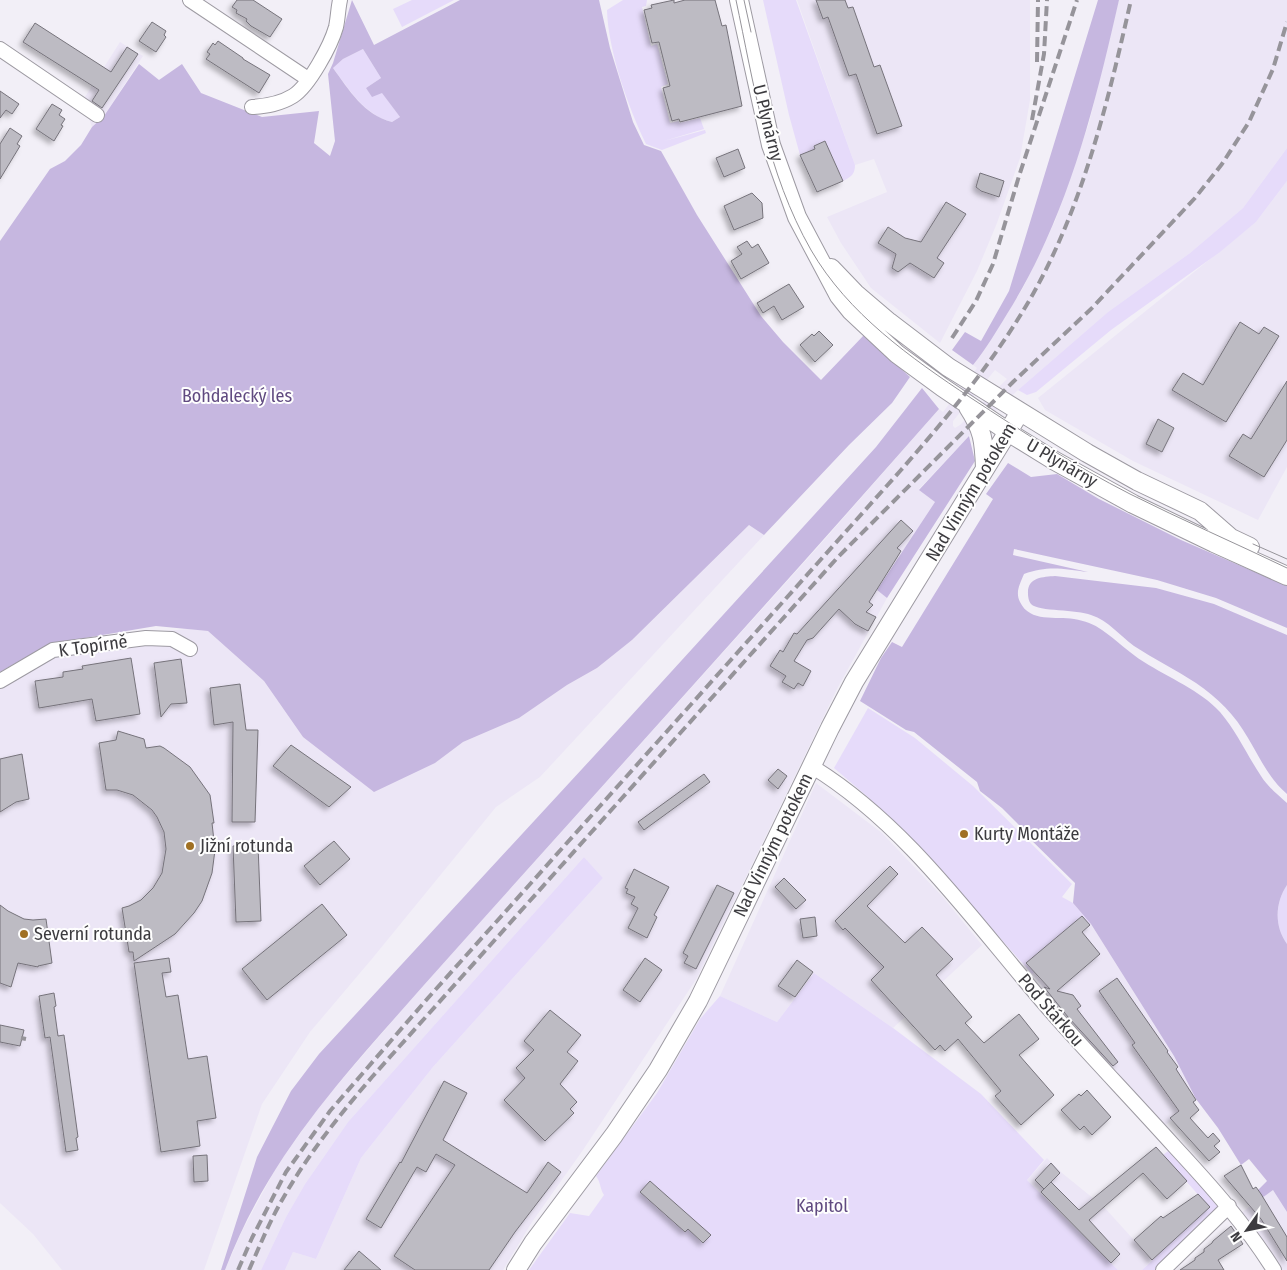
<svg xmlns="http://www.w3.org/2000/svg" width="1287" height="1270" font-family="'Fira Sans Condensed',sans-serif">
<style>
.built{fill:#ece6f6;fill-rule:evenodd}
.green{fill:#e6dbfa}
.forest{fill:#c6b7e0;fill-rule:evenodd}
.building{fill:#bdbbc3;stroke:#76737b;filter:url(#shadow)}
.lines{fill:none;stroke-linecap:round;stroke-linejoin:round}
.minor-casing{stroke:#9d9aa2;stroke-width:16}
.tertiary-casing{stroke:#9d9aa2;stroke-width:20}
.minor{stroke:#fff;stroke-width:14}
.tertiary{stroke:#fff;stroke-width:18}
.tram{stroke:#96949a;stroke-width:1}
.rail{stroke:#96949a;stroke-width:4;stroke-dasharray:10 5;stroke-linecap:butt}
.poi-dot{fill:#a07023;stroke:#fefefe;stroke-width:2}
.labels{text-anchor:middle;stroke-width:4;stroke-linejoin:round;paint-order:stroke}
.street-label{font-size:18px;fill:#3c3b3f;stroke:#fefefe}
.park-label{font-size:18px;fill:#604a80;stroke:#fefefe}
.poi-label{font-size:18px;fill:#3c3b3f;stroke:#fefefe;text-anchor:start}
</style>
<defs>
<filter id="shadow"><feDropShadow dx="-3.5" dy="3.5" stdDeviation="2.5" flood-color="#0004"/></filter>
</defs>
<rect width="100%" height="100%" fill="#f2eff7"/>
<path class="built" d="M797 0H1030V100L1020 158 997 223 977 271 940 343 871 288 841 243 827 217 887 192 874 159 855 165Z
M1119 0H1287V148L1243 208 1190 253 1108 312 1018 390 969 436 919 489 935 502 877 590 887 598 837 689 697 978 583 1150 532 1222 503 1270H285L293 1252 316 1259 361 1158 433 1067 603 878 584 857 348 1122 305 1184 286 1217 261 1270H225L241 1233 277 1166 321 1104 419 990 818 547 939 409 943 412 977 368 973 365 989 342 1023 288 1055 221 1089 123ZM995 370 1007 379 960 425 955 428 953 426V421Z
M120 42 143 56 104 116 92 127 83 100Z
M1287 181V467L1258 520 1133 461 1045 410 1038 398 1256 222Z
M749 525 764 535 540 777 496 807 371 960 310 1032 262 1104 204 1270H62L33 1234 0 1203V675L52 648 145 633 188 629 208 631 264 681 303 737 435 763 463 742 519 718 567 685 597 668 632 640Z
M816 783 882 833 942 896 982 945 893 1028 814 973 777 1022 720 996Z
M1091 924 1174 1056 1197 1100 1163 1127 1142 1106 1032 974Z
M1047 1158 1062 1173 1104 1207 1152 1260 1142 1270H1118L1027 1180Z
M1273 1190 1287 1212V1270H1282L1241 1213Z"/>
<path class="green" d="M412 0H454L402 27 393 9Z
M623 0H647L646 6 642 7 651 46 657 44 668 84 661 87 670 123 679 121V123L700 118 704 129 664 141 705 130 706 133 662 150 646 144C628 107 608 50 607 10Z
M763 0H796L855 165C855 174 851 177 843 181L825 141 814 146 815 149 800 155 789 115Z
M363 49 381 78 366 88 382 92 400 117 392 122C364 115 349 89 333 68L343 59Z
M1287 148V181L1256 222 1220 252 1111 330 1036 392 1027 395 1018 390 1108 312 1190 253 1243 208Z
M868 708 915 738 973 786 1072 884 1062 897 1073 903 1091 924 1032 974 929 858 869 798 834 768Z
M584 857 603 878 433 1067 361 1158 316 1259 293 1252 285 1270H261L286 1217 305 1184 348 1122Z
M1287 885V944C1274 926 1275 903 1287 885Z
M814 973 893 1028 981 1094 1044 1160 1027 1180 1118 1270H529L570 1213 589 1216 604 1195C600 1189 601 1183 596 1176L657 1093 700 1019 720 996 777 1022Z
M1172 1148 1224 1215 1160 1270H1142L1209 1207 1163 1155Z"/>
<path class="forest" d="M352 0 374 45 460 0H599L610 48 633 122 644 145 661 151 697 215 761 316 783 342 821 380 864 335 910 377 892 403 849 445 764 535 749 525 632 640 597 668 567 685 519 718 463 742 435 763 374 792 303 737 264 681 208 631 156 626 49 644 0 672V241L50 169 65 161 81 145 92 127 104 116 139 64 159 80 182 64 201 93 262 117 319 111 314 143 330 156 335 141 328 74 333 63ZM363 49 381 78 366 88 372 97 382 93 400 117 392 122C364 115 349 90 333 68L343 59Z
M1098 0H1119C1094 110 1067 218 1007 314 996 332 986 349 973 365L952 350 965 332 981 341 1009 291Z
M922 388 939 409C800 567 659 723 518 880 477 926 435 972 394 1019 325 1097 263 1170 225 1270H221L257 1157 291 1091 319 1054 630 717 876 447Z
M969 436 975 461 887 598 877 590 935 502 919 490Z
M1008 463 1031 477 1057 474 1099 499 1181 540 1287 586V628L1216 598 1157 580 1014 549 1013 555 1088 572C1064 569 1048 565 1024 574 1020 584 1015 592 1020 602 1030 623 1056 616 1074 619 1085 621 1094 624 1102 630 1117 640 1129 653 1144 662 1169 678 1200 690 1220 712 1237 732 1247 755 1261 776 1268 787 1278 795 1287 803V885C1275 903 1274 926 1287 944V1212L1273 1190 1262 1198 1258 1190 1267 1181 1249 1159 1241 1165 1218 1128 1196 1099 1174 1056 1091 924 1073 903 1075 883 1024 833 1025 831 1002 808 980 791 977 782 914 732 906 730 860 701 881 658 892 642 902 647 993 499 986 494Z
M1055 576 1156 588 1214 604 1287 635V794C1269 779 1260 758 1248 738 1235 715 1218 698 1196 683 1176 670 1154 659 1134 646 1119 635 1109 621 1091 615 1077 609 1039 612 1031 604 1029 602 1028 597 1028 594 1027 577 1043 577 1055 576Z"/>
<path class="building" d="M237 0H253L282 19 270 37 251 26 246 21 247 19 236 13 237 10 232 7Z
M674 0V3L685 0H715L722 26 726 25 742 106 680 122 679 119 672 121 663 88 670 86 659 42 652 43 644 10 652 8 651 5Z
M816 0H845L848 8 853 7 874 67 880 65 902 126 877 134 856 74 849 76 828 17 823 19Z
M152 22 166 31 164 35 166 37 156 52 139 41Z
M35 23 111 72 127 47 138 54 102 108 92 101 99 90 23 42Z
M218 41 243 58V59L270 75 259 93 206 59 210 54 207 52 213 43 215 45Z
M0 91 19 104 12 114 6 110 0 118Z
M52 104 62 110 59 115 65 119 61 125 63 126 54 141 36 129Z
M10 128 22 136 17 144 20 146 0 179V144Z
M825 141 843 181 817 192 800 155 815 149 814 146Z
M738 149 745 168 724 177 716 158Z
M980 173 1004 181 999 197 981 191 976 187Z
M752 193 762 203 763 218 734 230 724 206Z
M946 202 966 214 937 258 944 263 934 278 910 263 898 272 892 268 896 254 878 243 888 227 905 238 921 242Z
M747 241 752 248 758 244 769 263 741 279 731 261 742 254 737 247Z
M789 284 804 307 782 320 774 306 763 313 757 303Z
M1240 322 1259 334 1264 327 1279 336 1226 422 1172 390 1183 373 1203 385Z
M819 331 833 345 815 362 800 345 812 334 814 336Z
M1287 381V440L1264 477 1229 456 1243 434 1251 439Z
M1158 419 1174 428 1162 452 1146 444Z
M901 520 913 531 897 548 901 551 869 602 873 605 866 612 876 617 868 631 855 624 839 609 813 638 807 640 794 661 811 671 803 686 798 683 794 689 782 682 786 676 770 666 780 650 783 652 794 633 797 634Z
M131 658 140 714 96 721 92 699 39 708 35 681 63 677V672L83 669 82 666Z
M181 659 187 703 171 704 161 717 154 663Z
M240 684 246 730H258L255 822H232L233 722 214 725 210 688Z
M118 731 144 739 146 748 160 746 164 748 190 767 210 795 214 823H212L215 850 212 873 202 901 194 913 175 934 134 961 133 952H129L122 908 129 906 141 900 153 888 162 873 166 849 164 832 157 817 152 810 133 795 117 790H106L99 743 116 740Z
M291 745 351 787 329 807 273 766Z
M22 754 29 799 16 802 0 812V759Z
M778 769 787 776 778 789 768 780Z
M704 774 710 782 644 830 638 822Z
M334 841 350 859 320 885 304 866Z
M258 845 261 921 236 922 233 846Z
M890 866 898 874 867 906 905 943 922 927 953 959 936 975 972 1017 965 1023 984 1043 1019 1014 1039 1039 1019 1055 1054 1095 1021 1125 995 1096 1001 1091 958 1039 945 1051 940 1045 935 1050 871 980 884 967 845 928 843 930 835 921Z
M634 869 669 887 654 915 657 917 647 938 628 928 638 908 631 904 635 897 626 893 628 889 625 888Z
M784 878 806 900 796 909 775 887Z
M717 885 734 893 696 969 684 963 688 956 683 953Z
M322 904 347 935 267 1000 242 969Z
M0 905 8 911 24 919 33 920 46 919 52 963 38 966V967L18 963 11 987 0 983Z
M1082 916 1090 925 1082 932 1100 954 1057 991 1073 995 1081 1006 1077 1009 1118 1062 1113 1066 1068 1017 1044 987 1050 989 1026 963Z
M815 917 817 936 803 938 800 919Z
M169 958 171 972 162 973 166 997 178 995 188 1059 207 1056 216 1118 197 1121 200 1146 161 1152 134 963Z
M645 958 662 970 640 1002 623 990Z
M797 960 813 972 795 997 778 986Z
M1117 978 1168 1051 1167 1052 1178 1067 1176 1069 1196 1100 1193 1102 1199 1110 1190 1118 1208 1138 1213 1133 1220 1141 1214 1146 1220 1152 1209 1161 1170 1118 1179 1111 1132 1045 1135 1043 1099 991Z
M54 993 56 1006 54 1007 58 1036 64 1035 78 1137 76 1138 78 1150 66 1152 50 1037 45 1038 39 996Z
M550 1010 581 1035 567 1052 578 1061 560 1084 577 1102 570 1109 574 1113 545 1141 504 1100 525 1078 516 1068 534 1050 524 1041Z
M0 1025 24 1030 20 1046 0 1042Z
M444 1081 467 1093 443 1140 527 1193 548 1162 561 1172 515 1232 489 1270H415L394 1256 455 1165 436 1154 426 1172 417 1167 381 1228 366 1219 400 1162 401 1163Z
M1087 1090 1111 1117 1092 1135 1084 1126 1080 1130 1061 1110 1079 1094 1081 1096Z
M1156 1147 1187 1181 1167 1199 1143 1173 1089 1220 1120 1254 1111 1263 1041 1192 1051 1182 1079 1210Z
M207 1155 208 1181 194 1182 193 1156Z
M1051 1163 1060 1173 1044 1189 1035 1180Z
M1241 1165 1253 1189 1256 1187 1261 1194 1287 1237V1261L1261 1219 1224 1176Z
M650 1181 711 1235 703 1243 688 1229 685 1232 640 1192Z
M1198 1194 1210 1207 1152 1260 1134 1240 1161 1216 1163 1218Z
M1231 1226 1243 1244 1218 1260 1224 1270H1180L1195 1260V1258L1204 1252V1249L1212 1243 1213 1241Z
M359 1251 381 1270H344Z"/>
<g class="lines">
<defs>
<path id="minor" d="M190 0 308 79
M0 49 97 115
M252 107C267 106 280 104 293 96 309 86 331 45 336 27 338 18 338 9 340 0
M0 681 53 650 146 638 172 639 190 649
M811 766C913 828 984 937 1063 1025 1100 1066 1138 1106 1175 1147 1212 1187 1245 1224 1274 1270
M1163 1270 1229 1206"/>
<path id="tertiary" d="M739 0 771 145 797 217 839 296 851 311 897 354 942 387 1016 437 1055 461 1133 504 1214 543 1287 576
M831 268 855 293 889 322 948 367 1087 453 1137 481 1200 511 1231 538 1250 547
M968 407C983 430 984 441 985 468
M516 1270 533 1243 614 1135 658 1070 698 1001 830 728 854 682 1020 412"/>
</defs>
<use href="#minor" class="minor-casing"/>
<use href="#tertiary" class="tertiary-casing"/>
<use href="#minor" class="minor"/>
<use href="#tertiary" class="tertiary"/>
<path class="tram" d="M736 0C754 85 767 173 811 250 848 314 911 358 971 398 1023 432 1075 466 1130 494 1182 520 1235 543 1287 568
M744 0 751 32
M1253 544 1287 559"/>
<path class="rail" d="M1037 62 1038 0
M1032 120 1044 54 1047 0
M952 338 976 301 993 264 1019 176 1077 0
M21 1038 26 1039
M238 1270 252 1238 286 1172 330 1111 428 998 901 470C950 414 996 359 1033 294 1084 203 1108 101 1131 0
M249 1270C258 1250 266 1230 276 1211 302 1162 336 1119 372 1077L838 557 1013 382 1091 309 1195 198 1222 164 1249 122 1273 69 1287 22"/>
</g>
<g class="poi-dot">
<circle cx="964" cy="834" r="5"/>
<circle cx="190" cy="846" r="5"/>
<circle cx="24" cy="934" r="5"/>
</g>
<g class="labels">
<g class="street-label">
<text transform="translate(768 123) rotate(76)" y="6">U Plynárny</text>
<text transform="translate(1062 463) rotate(30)" y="6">U Plynárny</text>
<text transform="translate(971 492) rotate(-59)" y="6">Nad Vinným potokem</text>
<text transform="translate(93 646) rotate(-8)" y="6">K Topírně</text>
<text transform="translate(773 845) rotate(-64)" y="6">Nad Vinným potokem</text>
<text transform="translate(1051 1010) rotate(49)" y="6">Pod Stárkou</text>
</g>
<g class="park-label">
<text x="237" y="402">Bohdalecký les</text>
<text x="822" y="1212">Kapitol</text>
</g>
<g class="poi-label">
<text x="974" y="840">Kurty Montáže</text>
<text x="200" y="852">Jižní rotunda</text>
<text x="34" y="940">Severní rotunda</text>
</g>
</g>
<g transform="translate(1247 1230) rotate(237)" stroke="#fefefe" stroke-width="4" paint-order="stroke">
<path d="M0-4L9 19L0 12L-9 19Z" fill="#3c3b3f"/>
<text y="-8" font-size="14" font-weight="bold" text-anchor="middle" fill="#3c3b3f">N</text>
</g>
</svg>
